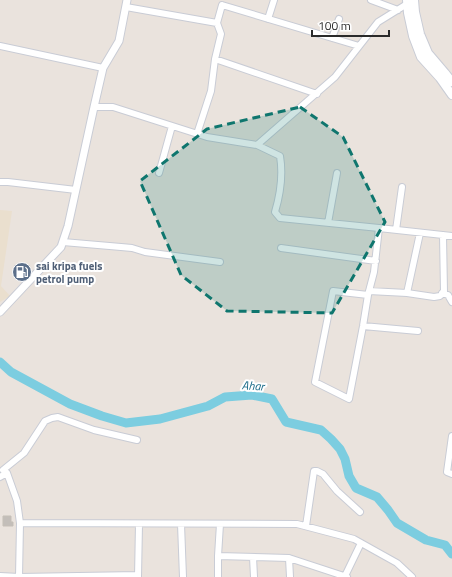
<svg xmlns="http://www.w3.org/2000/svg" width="452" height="577" font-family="'Titillium Web',sans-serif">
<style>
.education{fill:#eadfce}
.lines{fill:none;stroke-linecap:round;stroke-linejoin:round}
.river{stroke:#7ccde0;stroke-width:9}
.building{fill:#c3beb9;stroke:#c5bfb7}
.minor-casing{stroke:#c9ccd5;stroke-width:8}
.tertiary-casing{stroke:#c9ccd5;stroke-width:9}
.secondary-casing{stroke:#c9ccd5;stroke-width:10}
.minor{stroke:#fff;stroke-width:6}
.tertiary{stroke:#fff;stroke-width:7}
.secondary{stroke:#fff;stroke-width:8}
.marked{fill:#0f766e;fill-opacity:0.2;stroke:#0f766e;stroke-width:3;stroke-dasharray:8 5;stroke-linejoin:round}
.labels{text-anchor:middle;stroke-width:4;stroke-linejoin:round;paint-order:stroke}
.service-label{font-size:11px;font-weight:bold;fill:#4e5e75;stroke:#fff;text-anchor:start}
.water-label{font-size:12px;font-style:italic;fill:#1d6d8a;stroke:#fff}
</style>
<rect width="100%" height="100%" fill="#eae3dd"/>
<path class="education" d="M0 210 12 211 1 286 10 296 0 302Z"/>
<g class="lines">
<path class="river" d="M0 362 11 372 70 404 102 416 126 423 160 419 208 406 225 397 252 395 272 399 286 422 321 430 331 439 340 449 345 459 349 476 356 488 377 497 388 510 397 523 426 540 445 545 452 554"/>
</g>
<path class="building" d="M3 516H11V522H13V526H3Z"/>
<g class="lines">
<defs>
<path id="minor" d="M371 0 398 10
M126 7 217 23 222 5 359 46
M268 19 274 0
M332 38 339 19
M0 46 103 68
M215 59 221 34 217 23
M94 107H113L207 137 257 145 335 77 378 22 407 4H410
M197 134 211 91 215 59 317 94
M257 145 280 156C283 174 280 195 275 212L280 218 379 228
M159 173 172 126
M0 182H8L76 190
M328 223 337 173
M396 230 402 187
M63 242 121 247 132 248 145 252 220 262
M281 248 376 261
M369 291 407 293 434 297 440 296 444 292 443 235
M407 293 420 233
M442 293 448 295 452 302
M368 295 333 291 315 382 349 399 363 326 368 295 374 272 379 228 452 236
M363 326 418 331
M452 436 447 472 452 474
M3 470 24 453 45 421 52 418 58 417 94 430 137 440
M0 477 7 473 17 501 20 523 19 577 0 576
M20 523 297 524 354 539 397 563 412 577
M181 524 183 577
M306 526 314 471H317L323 474 337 491 360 512
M218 556 220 524
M253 557 254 577
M289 558 347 577
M345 576 361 543
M19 577 138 575
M138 577 139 524
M218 577V556L289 558 290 577"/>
<path id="tertiary" d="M0 312 61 247 68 226 94 107 103 68 119 41 127 0"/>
<path id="secondary" d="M407 0 408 13 413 36 421 57 440 78 452 95
M414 0 415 12 420 34 428 53 445 73 452 82"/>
</defs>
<use href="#minor" class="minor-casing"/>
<use href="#tertiary" class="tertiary-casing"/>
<use href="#secondary" class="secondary-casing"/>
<use href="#minor" class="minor"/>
<use href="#tertiary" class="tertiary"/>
<use href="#secondary" class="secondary"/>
</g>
<path class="marked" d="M300 107 343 137 385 222 332 313 227 311 181 275 140 181 207 129Z"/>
<defs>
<symbol id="fuel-disc" viewBox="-11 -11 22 22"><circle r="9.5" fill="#5c6f8a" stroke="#fff"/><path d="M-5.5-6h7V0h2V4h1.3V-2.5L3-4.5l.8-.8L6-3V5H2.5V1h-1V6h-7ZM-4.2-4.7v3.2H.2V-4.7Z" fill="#fff"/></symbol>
</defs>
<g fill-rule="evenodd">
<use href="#fuel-disc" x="11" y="261" width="22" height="22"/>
</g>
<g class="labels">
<g class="service-label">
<text x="36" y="270">sai kripa fuels<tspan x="36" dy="13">petrol pump</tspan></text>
</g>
<g class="water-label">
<text transform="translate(253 386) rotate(4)" y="4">Ahar</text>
</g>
</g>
<path d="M312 30v6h77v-6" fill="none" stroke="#2a2a2a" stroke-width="2"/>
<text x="318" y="30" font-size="12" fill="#2a2a2a" stroke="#ffffff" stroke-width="3" paint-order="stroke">100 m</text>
</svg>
